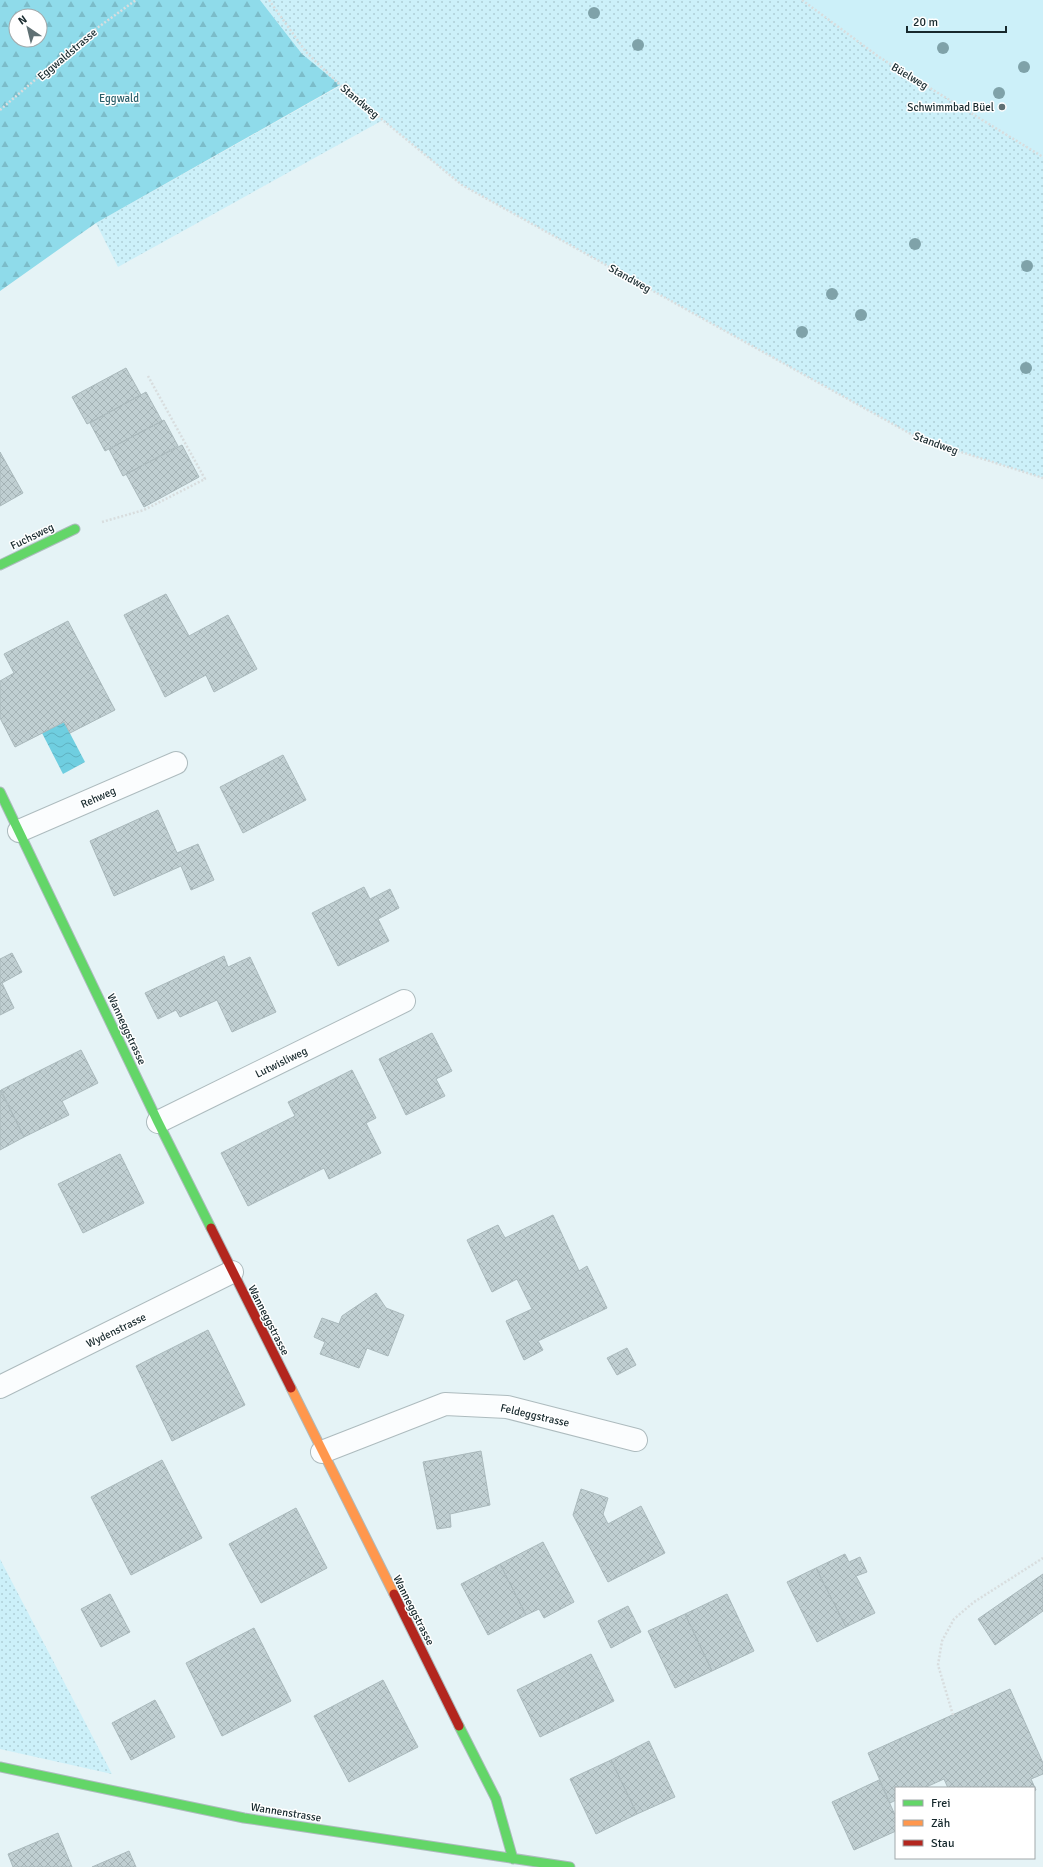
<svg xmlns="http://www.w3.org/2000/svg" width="1043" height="1867" font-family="Signika,sans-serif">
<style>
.grass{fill:url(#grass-dots)}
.forest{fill:url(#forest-firs);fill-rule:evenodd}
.garden{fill:#ccf0f9}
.water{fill:url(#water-waves)}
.building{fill:url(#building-cross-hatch);stroke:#aab9bc}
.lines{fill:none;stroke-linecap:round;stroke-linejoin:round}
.street-casing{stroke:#adbbbe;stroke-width:24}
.fast-casing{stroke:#adbbbe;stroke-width:11}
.slow-casing{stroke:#adbbbe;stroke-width:11}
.jam-casing{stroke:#adbbbe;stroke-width:11}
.path{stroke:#d8ddde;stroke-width:2.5;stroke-dasharray:2 2;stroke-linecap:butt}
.street{stroke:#fbfdfe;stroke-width:22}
.fast{stroke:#63d668;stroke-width:9}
.slow{stroke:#ff974d;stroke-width:9}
.jam{stroke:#b3261e;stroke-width:9}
.tree{fill:#7fa2a9}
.poi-dot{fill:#5f7073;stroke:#fff;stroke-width:1.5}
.labels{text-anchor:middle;stroke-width:3;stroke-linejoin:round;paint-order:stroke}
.street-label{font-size:11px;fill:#17292d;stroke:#fff}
.park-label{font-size:11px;fill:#2b5f6a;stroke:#fff}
.poi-label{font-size:11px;fill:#17292d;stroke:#fff;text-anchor:end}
</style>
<defs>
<pattern id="grass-dots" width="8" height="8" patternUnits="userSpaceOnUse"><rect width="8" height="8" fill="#ccf0f9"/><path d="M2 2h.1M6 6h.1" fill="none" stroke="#aeced6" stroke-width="1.8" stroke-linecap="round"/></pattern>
<pattern id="forest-firs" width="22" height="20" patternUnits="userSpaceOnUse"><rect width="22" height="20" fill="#8fdbea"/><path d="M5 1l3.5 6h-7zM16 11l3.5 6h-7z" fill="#7bbcc9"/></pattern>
<pattern id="water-waves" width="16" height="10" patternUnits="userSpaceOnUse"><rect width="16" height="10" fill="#6fcee0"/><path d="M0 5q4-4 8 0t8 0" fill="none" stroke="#5fb1c0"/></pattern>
<pattern id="building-cross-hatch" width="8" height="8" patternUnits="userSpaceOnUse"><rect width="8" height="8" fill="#c0cfd2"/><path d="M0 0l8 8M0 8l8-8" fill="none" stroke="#a4b2b5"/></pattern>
</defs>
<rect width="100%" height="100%" fill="#e5f3f6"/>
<path class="grass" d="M260 0H802L879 57 1043 157V478L920 439 462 185 383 120 118 267 96 223 340 86 302 54Z
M0 1559 112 1774 0 1749Z"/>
<path class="forest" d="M0 0H260L302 54 340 85 96 223 0 291ZM16 16H40V40H16Z"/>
<path class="garden" d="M802 0H1043V157L879 57Z"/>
<path class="water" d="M64 722 85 762 63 774 42 733Z"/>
<path class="building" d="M126 368 141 395 87 424 72 397Z
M146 392 162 421 105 451 90 423Z
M164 420 178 446 123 476 109 449Z
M182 445 199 477 144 507 126 474Z
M0 452 23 493 0 506Z
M166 594 189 636 228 615 257 669 214 692 206 675 165 697 124 615Z
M68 621 115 710 70 733 64 722 15 747 0 718V681L14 673 4 654Z
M283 755 306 800 243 833 220 787Z
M158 810 177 853 198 844 214 880 191 890 181 866 114 896 90 841Z
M364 887 370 899 390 889 399 908 378 919 389 941 338 966 312 913Z
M12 953 22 972 2 983 14 1008 0 1015V959Z
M224 956 228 967 250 957 276 1012 232 1032 217 1000 180 1017 176 1010 158 1019 145 993Z
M432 1033 452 1071 436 1079 445 1096 406 1115 379 1059Z
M81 1050 98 1083 62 1101 69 1115 24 1137 1 1090Z
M352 1070 376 1118 366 1123 381 1153 329 1179 324 1168 248 1206 221 1153 295 1116 288 1102Z
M0 1090 24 1137 0 1150Z
M120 1154 144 1203 83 1233 58 1184Z
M553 1215 579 1271 587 1266 607 1308 538 1341 543 1350 524 1360 506 1321 532 1309 517 1279 492 1292 467 1240 498 1225 505 1238Z
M376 1293 386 1308 404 1315 388 1356 367 1348 359 1368 320 1354 325 1342 314 1337 322 1318 339 1324 342 1316Z
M208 1330 245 1405 172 1441 136 1366Z
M627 1348 636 1365 617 1375 607 1358Z
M481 1451 490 1505 450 1514 451 1527 437 1529 423 1462Z
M162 1460 202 1538 131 1575 91 1497Z
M581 1489 608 1498 603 1514 608 1524 641 1506 665 1553 608 1582 573 1515Z
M296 1508 327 1568 261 1603 229 1544Z
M543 1542 574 1602 544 1618 539 1609 526 1615 500 1564Z
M845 1554 849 1562 860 1557 867 1572 856 1576 875 1613 846 1627 816 1568Z
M500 1564 526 1615 488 1635 461 1584Z
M816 1568 846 1627 817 1642 787 1582Z
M1043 1574V1611L995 1645 978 1619Z
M110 1594 130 1632 101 1647 81 1609Z
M727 1594 754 1651 712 1671 685 1614Z
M628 1606 641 1632 611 1648 598 1621Z
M685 1614 712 1671 675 1688 648 1631Z
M254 1628 291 1701 222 1736 186 1663Z
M591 1654 614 1701 540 1737 517 1690Z
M383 1680 418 1747 349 1782 314 1716Z
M1010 1689 1043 1763V1774L1031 1779 1036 1790 1034 1791V1788H948L944 1779 924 1788H896V1800L890 1803 868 1753Z
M155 1700 175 1737 131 1760 112 1723Z
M649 1741 675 1797 637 1814 611 1760Z
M611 1760 637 1814 596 1834 570 1779Z
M879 1780 896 1817V1831L854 1850 832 1802Z
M58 1833 72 1867H13L8 1854Z
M129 1851 136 1867H92Z"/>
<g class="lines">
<defs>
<path id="street" d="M19 831 176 763
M158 1122 404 1001
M0 1387 232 1272
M322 1452 445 1404 507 1407 636 1440"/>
<path id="fast" d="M0 565 75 529
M0 792 158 1122 211 1228
M459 1726 496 1799 513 1859
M0 1767 244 1818 570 1867"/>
<path id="slow" d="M291 1388 394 1594"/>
<path id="jam" d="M211 1228 291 1388
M394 1594 459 1726"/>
</defs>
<use href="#street" class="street-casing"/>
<use href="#fast" class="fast-casing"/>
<use href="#slow" class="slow-casing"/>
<use href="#jam" class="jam-casing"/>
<path class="path" d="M269 0 306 52 340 85 462 185 920 439 1043 478
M802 0 879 57 1043 157
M0 110 86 36 136 0
M102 522 144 510 205 479 148 376
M953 1715 938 1665 942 1641 954 1619 974 1602 1043 1558"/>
<use href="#street" class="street"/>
<use href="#fast" class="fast"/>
<use href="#slow" class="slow"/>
<use href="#jam" class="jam"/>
</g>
<g class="tree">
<circle cx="594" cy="13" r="6"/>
<circle cx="638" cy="45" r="6"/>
<circle cx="943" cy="48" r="6"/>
<circle cx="1024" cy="67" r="6"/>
<circle cx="999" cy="93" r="6"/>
<circle cx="915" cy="244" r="6"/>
<circle cx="1027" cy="266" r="6"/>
<circle cx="832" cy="294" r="6"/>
<circle cx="861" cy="315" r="6"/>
<circle cx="802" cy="332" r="6"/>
<circle cx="1026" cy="368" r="6"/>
</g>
<circle class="poi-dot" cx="1002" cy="107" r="4"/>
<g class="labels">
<g class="street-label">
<text transform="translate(67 54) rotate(-40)" y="4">Eggwaldstrasse</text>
<text transform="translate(910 76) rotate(31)" y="4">Büelweg</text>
<text transform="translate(360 101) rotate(40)" y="4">Standweg</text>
<text transform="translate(630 278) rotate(29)" y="4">Standweg</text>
<text transform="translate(936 443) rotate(20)" y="4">Standweg</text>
<text transform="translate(32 536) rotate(-26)" y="4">Fuchsweg</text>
<text transform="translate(98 797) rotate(-24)" y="4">Rehweg</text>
<text transform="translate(127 1029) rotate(65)" y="4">Wanneggstrasse</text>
<text transform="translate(281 1062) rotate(-26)" y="4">Lutwisliweg</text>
<text transform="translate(269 1320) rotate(63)" y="4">Wanneggstrasse</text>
<text transform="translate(116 1330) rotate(-26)" y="4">Wydenstrasse</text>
<text transform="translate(535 1415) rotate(13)" y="4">Feldeggstrasse</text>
<text transform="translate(414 1610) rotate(63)" y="4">Wanneggstrasse</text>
<text transform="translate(286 1812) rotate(9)" y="4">Wannenstrasse</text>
</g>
<g class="park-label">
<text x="119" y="102">Eggwald</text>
</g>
<g class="poi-label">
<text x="994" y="111">Schwimmbad Büel</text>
</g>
</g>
<rect x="895" y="1787" width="140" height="72" fill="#ffffff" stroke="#a2a9ab"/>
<rect x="903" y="1800" width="20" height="6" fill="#63d668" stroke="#a2a9ab"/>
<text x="931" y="1807" font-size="12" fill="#17292d">Frei</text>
<rect x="903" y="1820" width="20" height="6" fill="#ff974d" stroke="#a2a9ab"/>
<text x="931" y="1827" font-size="12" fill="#17292d">Zäh</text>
<rect x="903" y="1840" width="20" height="6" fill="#b3261e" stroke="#a2a9ab"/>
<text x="931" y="1847" font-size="12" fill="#17292d">Stau</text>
<g transform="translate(28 28) rotate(325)"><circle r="19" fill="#ffffff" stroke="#a2a9ab"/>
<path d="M0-3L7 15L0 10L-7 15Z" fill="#5f7073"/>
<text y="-6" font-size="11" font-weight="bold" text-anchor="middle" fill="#17292d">N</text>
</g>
<path d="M907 26v6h99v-6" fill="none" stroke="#17292d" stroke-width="2"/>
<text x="913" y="26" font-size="12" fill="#17292d" stroke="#ffffff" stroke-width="3" paint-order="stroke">20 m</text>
</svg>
